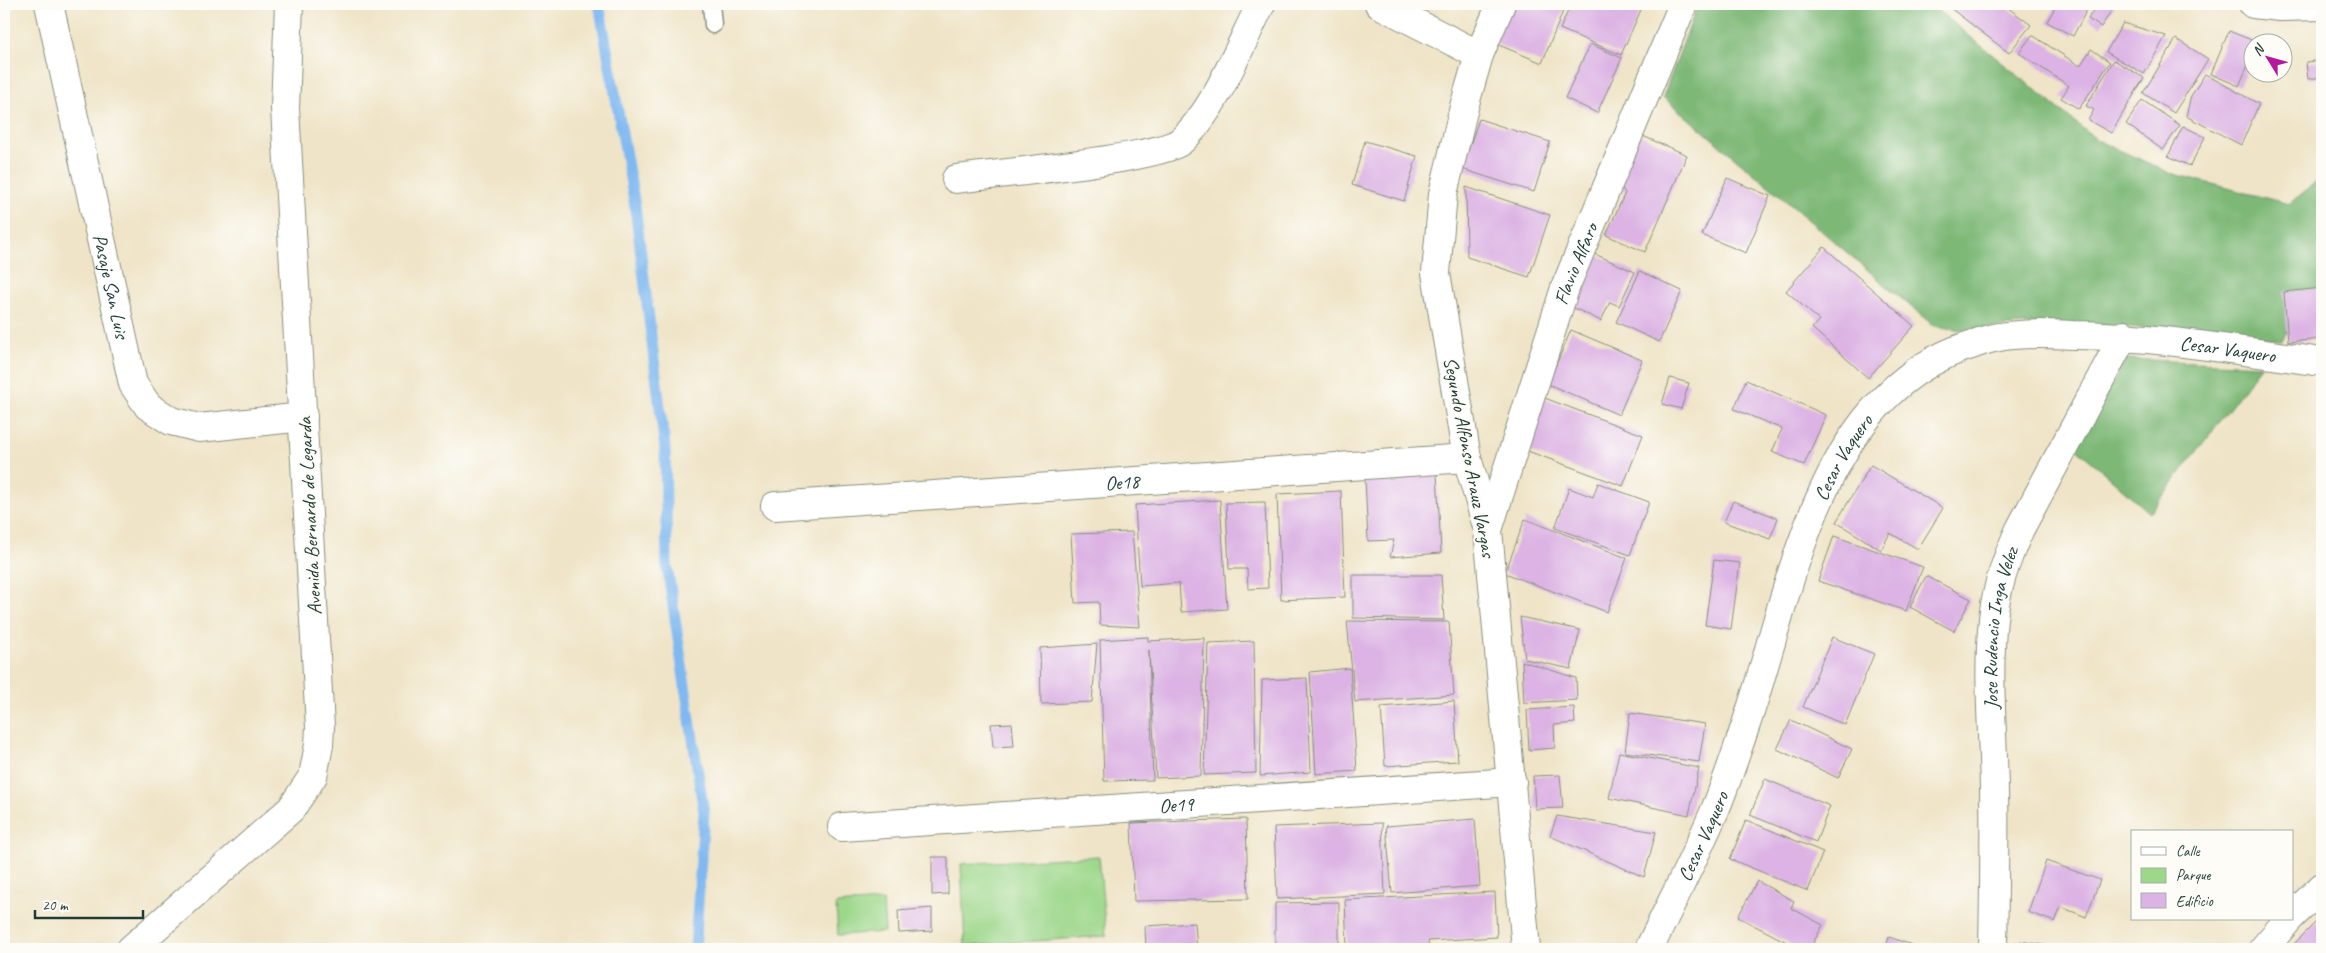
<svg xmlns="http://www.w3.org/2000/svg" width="2326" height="953" font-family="Caveat,sans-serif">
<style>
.green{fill:#9cd78a;stroke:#5e8a5f}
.forest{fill:#7db876;stroke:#4e7a55}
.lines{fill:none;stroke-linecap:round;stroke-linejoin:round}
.stream{stroke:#80b9f1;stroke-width:11}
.building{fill:#dcb3e4}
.lane-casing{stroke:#87907e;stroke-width:19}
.street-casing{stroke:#87907e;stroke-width:30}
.secondary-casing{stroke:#87907e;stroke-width:30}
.lane{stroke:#fff;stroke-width:16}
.street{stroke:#fff;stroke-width:28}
.secondary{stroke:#fff;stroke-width:28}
.labels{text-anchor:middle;stroke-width:4;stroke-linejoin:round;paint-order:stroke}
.street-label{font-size:20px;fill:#1f3d34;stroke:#fdfcf7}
</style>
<rect width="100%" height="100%" fill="#fdfcf7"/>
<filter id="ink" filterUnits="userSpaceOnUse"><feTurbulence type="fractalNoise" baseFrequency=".02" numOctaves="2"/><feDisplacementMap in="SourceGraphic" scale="10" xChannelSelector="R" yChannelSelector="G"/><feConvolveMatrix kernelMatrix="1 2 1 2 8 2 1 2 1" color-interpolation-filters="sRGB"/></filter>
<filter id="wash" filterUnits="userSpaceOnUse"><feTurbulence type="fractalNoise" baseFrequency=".0096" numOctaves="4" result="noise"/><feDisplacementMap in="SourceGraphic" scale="20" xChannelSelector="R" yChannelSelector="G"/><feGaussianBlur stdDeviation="1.12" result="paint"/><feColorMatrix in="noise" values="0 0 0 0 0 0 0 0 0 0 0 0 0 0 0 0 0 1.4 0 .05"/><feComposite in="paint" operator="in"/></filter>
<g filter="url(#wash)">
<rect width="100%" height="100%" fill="#efe4c7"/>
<path class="green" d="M1099 856 1106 936 965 946 961 864Z
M883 901 885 932 838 935 836 904Z
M1104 946V949H958V947Z"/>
<path class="forest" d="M1698 4H1930L2097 140 2170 173 2289 204 2322 177V286L2281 340 2118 326 2035 324 1961 330 1934 326 1663 97Z
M2126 359 2262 365 2150 513 2076 448Z"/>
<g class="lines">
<path class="stream" d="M599 4 635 206 665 448 667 565 704 813 695 949"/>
</g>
<g id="blocks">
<path class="building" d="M1510 4H1520L1529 7 1530 4H1566L1542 63 1494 43Z
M1571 4 1643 5 1621 55 1560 29Z
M1945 4H2003L2031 25 2009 53Z
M2057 4H2090L2073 36 2047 22Z
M2097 4 2115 5 2101 27 2088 19Z
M2123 23 2166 36 2144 74 2106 52Z
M2229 31 2254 41V51L2239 86 2211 74Z
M2032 35 2080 66 2091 49 2110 62 2079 109 2061 98 2069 86 2019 53Z
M2176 39 2208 59 2174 113 2143 93Z
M1590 44 1622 58 1597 113 1565 98Z
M2114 60 2144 78 2111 133 2088 120 2094 110 2086 106Z
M2322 60V77L2308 79 2306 62Z
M2205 74 2259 104 2241 145 2186 116 2191 96Z
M2142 100 2180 125 2163 150 2126 124Z
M1479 119 1550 142 1534 192 1462 169Z
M2183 126 2205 137 2190 166 2168 156Z
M1638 134 1687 155 1645 252 1606 235 1625 193 1617 181Z
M1365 141 1417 156 1404 201 1352 185Z
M1727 178 1770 196 1746 253 1702 235Z
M1466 187 1550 215 1529 277 1467 257Z
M1824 247 1914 326 1868 378 1812 328 1819 320 1786 291Z
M1588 251 1635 272 1619 306 1610 302 1601 321 1564 303Z
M1640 271 1682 291 1659 342 1616 322Z
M2322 288V339L2288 342 2284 292Z
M1571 330 1642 360 1619 415 1548 384Z
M1670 378 1689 383 1681 409 1662 404Z
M1746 380 1826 415 1804 465 1772 452 1782 429 1734 409Z
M1542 397 1643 435 1623 486 1522 449Z
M1871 465 1943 508 1918 549 1890 533 1881 550 1836 522Z
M1437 473 1441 553 1390 557 1394 540 1368 541 1365 478Z
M1598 483 1649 502 1630 555 1555 528 1569 488 1593 497Z
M1341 491 1345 597 1281 600 1277 494Z
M1220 500 1227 609 1181 612 1179 583 1140 586 1135 505Z
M1733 501 1778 518 1770 539 1724 522Z
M1265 502 1268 588 1248 589 1247 569H1229L1226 503Z
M1525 519 1627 558 1607 612 1505 573Z
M1132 532 1140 627 1100 625 1099 602 1075 603 1071 534Z
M1834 536 1923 567 1906 611 1818 581Z
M1714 560 1740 563 1731 629 1705 625Z
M1353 575H1441L1444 620 1353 618Z
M1926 576 1971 599 1954 631 1910 607Z
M1520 617 1580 630 1571 669 1525 659Z
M1347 621 1449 622 1454 695 1355 702Z
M1148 637V641L1204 638 1201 776 1156 778 1149 650 1153 780 1104 781 1100 640Z
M1832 637 1874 654 1845 725 1803 707Z
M1254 641 1256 773 1204 775 1208 643Z
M1097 644 1092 702 1041 704 1040 648Z
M1522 661 1576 678 1577 700 1524 703Z
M1350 668 1357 771 1316 774 1310 672Z
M1307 678 1311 772 1260 776 1262 680Z
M1454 701 1458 761 1385 766 1381 707Z
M1574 707 1575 723 1554 725 1555 748 1529 750 1527 710Z
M1630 713 1705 724 1699 762 1625 752Z
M1791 720 1852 749 1838 778 1777 749Z
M1012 723 1014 746 993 747 991 724Z
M1619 752 1699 768 1689 815 1609 798Z
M1560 775 1563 808 1535 809 1533 776Z
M1765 779 1830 806 1816 842 1750 815Z
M1557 816 1656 832 1644 877 1550 836Z
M1246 819 1248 899 1134 901 1131 823Z
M1475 819 1480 886 1392 893 1386 826Z
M1746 820 1823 852 1808 891 1730 859Z
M1382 823 1385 894 1277 899 1274 827Z
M932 857H948V894L932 895Z
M2046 861 2100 880 2086 917 2061 907 2055 922 2028 912Z
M1757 881 1794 901 1791 908 1823 925 1810 949H1800L1738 917Z
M1495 892 1497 937 1428 941 1429 949H1347L1345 900Z
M1339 902V949H1275V903Z
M932 908V931L899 933 898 911Z
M2317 921 2322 926V949H2298L2293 945Z
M1195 923 1197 949H1146L1145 926Z
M1889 937 1923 949H1885Z
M2020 941 2061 948V949H2018Z"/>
</g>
</g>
<g filter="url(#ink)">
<use href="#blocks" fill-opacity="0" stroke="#87907e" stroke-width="1"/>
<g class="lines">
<defs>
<path id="lane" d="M711 4 713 25"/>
<g id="street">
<path id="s1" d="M49 4 133 384 148 406 171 421 199 428 303 417"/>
<path d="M1379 4 1479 55"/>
<path d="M2253 4 2280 7 2322 6"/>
<path d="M956 179C993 174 1160 159 1181 141 1215 111 1240 45 1261 4"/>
<path id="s2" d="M775 506 1467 458"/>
<path d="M1488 530 1467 458 1436 273 1443 194 1464 107 1479 55 1501 4"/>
<path id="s3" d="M842 827 1512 782"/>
<path d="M2292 916 2322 887"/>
<path id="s4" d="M1993 949C1994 896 1995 843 1994 790 1993 734 1987 675 1993 619 1996 588 2007 557 2020 529L2124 335"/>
<path d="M2263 949 2289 919"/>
</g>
<g id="secondary">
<path d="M131 949 291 809 313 776 319 745 320 727 285 108 289 4"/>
<path id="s5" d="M1526 949 1488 530 1565 288 1683 4"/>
<path id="s6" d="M1649 949C1671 903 1695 857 1715 810 1726 784 1735 756 1744 730 1791 597 1815 391 1974 344 1982 341 1991 338 1999 337 2023 333 2049 334 2074 335 2157 336 2240 351 2322 362"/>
</g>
</defs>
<use href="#lane" class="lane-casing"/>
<use href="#street" class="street-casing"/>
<use href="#secondary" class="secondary-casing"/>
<use href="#lane" class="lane"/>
<use href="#street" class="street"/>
<use href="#secondary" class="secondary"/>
</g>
</g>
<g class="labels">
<g class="street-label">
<text dy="7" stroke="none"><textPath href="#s5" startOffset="701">Flavio Alfaro</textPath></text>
<text dy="7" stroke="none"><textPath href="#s1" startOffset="289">Pasaje San Luis</textPath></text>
<text dy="7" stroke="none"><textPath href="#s6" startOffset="964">Cesar Vaquero</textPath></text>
<text transform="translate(1470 457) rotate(79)" y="7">Segundo Alfonso Arauz Vargas</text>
<text dy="7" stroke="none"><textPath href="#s6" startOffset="530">Cesar Vaquero</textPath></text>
<text dy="7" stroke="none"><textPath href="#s2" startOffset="348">Oe18</textPath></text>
<text transform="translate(309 516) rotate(-93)" y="7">Avenida Bernardo de Legarda</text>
<text dy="7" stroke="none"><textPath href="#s4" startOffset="322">Jose Rudencio Inga Velez</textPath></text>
<text dy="7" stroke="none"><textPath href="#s3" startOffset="335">Oe19</textPath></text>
<text dy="7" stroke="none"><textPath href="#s6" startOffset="125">Cesar Vaquero</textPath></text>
</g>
</g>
<rect width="2326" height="953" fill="none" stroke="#fdfcf7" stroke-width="20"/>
<rect x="2131" y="830" width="162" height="90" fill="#fdfcf7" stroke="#a4b0a9"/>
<rect x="2141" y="847" width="25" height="8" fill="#ffffff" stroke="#a4b0a9"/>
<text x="2176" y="856" font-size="15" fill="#1f3d34">Calle</text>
<rect x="2141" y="868" width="25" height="15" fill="#9cd78a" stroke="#a4b0a9"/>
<text x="2176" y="880" font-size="15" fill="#1f3d34">Parque</text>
<rect x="2141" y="893" width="25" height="15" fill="#dcb3e4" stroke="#a4b0a9"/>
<text x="2176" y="906" font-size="15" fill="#1f3d34">Edificio</text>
<g transform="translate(2268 58) rotate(307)"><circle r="24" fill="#fdfcf7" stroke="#a4b0a9"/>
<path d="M0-4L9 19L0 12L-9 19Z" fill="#b5179e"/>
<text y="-8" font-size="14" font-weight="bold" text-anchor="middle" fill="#1f3d34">N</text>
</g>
<path d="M35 910v8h108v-8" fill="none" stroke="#1f3d34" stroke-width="2.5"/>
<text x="42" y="910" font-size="15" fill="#1f3d34" stroke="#fdfcf7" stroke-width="4" paint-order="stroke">20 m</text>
</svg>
